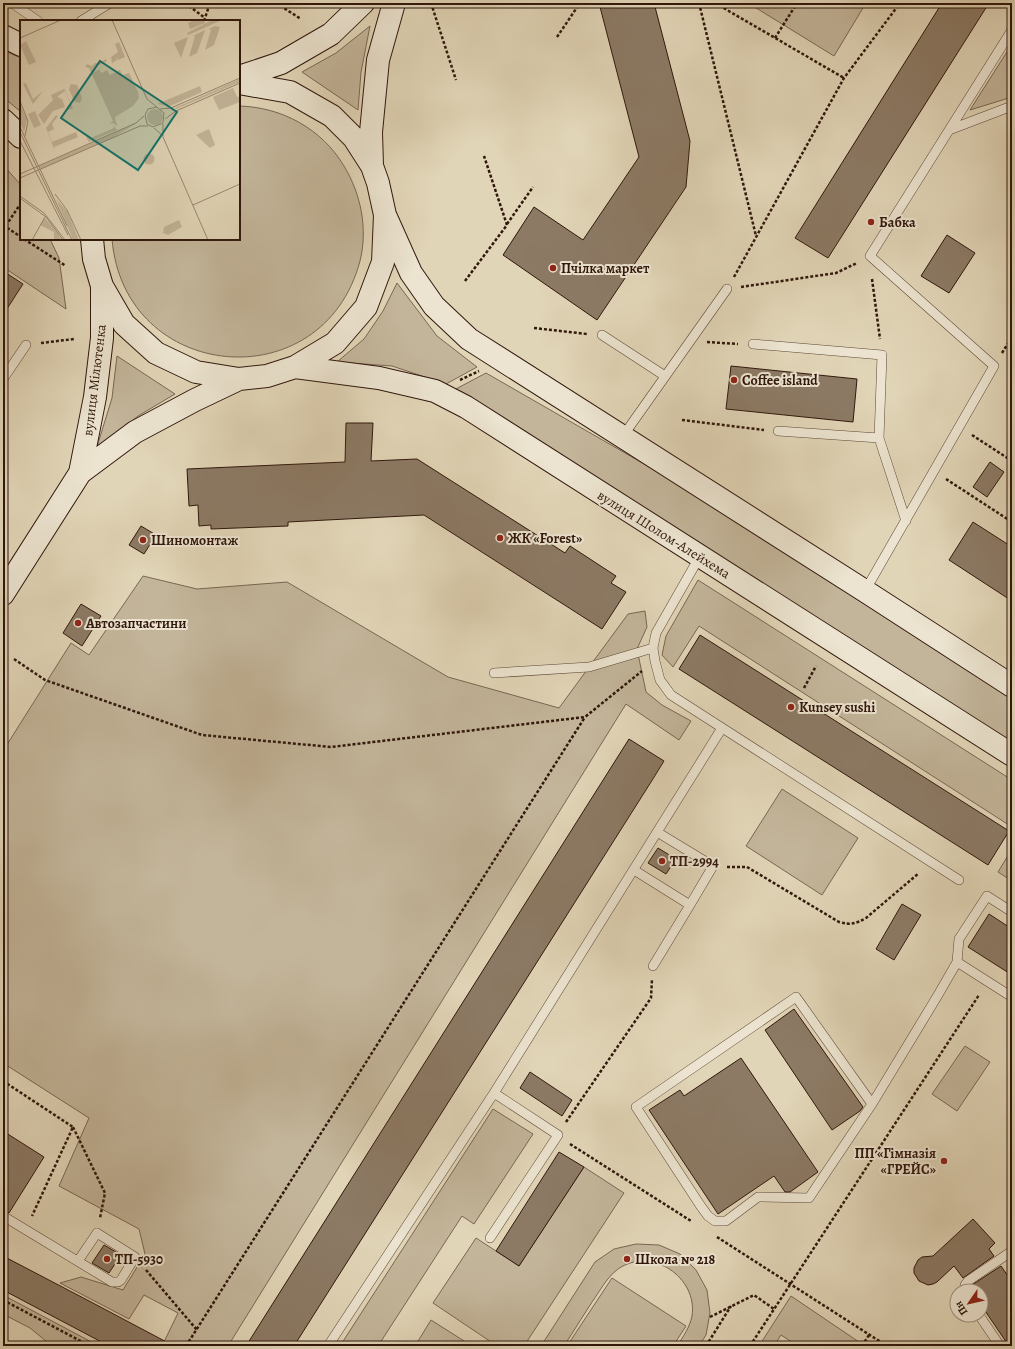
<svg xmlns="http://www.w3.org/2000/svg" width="1015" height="1349" font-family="Alegreya,serif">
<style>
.green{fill:#c3b59a;stroke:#7a6653}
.building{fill:#8c7a65;stroke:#30170c}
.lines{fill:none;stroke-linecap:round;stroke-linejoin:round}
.lane-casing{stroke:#5c4637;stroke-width:10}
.secondary-casing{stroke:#30170c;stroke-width:24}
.path{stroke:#30170c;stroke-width:2.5;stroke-dasharray:3 2;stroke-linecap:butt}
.lane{stroke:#ece4d0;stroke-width:9}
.secondary{stroke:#ece4d0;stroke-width:22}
.poi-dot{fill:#8f2418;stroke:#ece4d0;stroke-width:1.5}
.labels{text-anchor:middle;stroke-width:4;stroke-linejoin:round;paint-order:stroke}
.poi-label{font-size:14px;font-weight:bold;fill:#30170c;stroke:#ece4d0;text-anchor:start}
.street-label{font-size:14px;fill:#30170c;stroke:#ece4d0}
.inset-road{fill:none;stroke:#9a8973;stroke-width:1}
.view{fill:#0f766e;fill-opacity:0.15;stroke:#0f766e;stroke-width:2}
.inset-edge{fill:none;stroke:#30170c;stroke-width:2}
</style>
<rect width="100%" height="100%" fill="#e1d5b7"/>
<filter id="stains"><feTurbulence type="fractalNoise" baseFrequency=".005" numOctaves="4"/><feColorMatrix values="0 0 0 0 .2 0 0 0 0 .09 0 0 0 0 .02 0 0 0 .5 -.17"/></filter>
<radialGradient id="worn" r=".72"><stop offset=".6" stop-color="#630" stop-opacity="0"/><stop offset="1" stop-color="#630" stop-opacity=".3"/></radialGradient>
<path class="green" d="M748 3H866L834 56Z
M370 26 361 72 358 110 302 72 336 53Z
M1012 44V97L970 110Z
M3 50 21 58V112L3 97Z
M239 106C282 107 322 129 344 166 361 194 368 229 360 261 323 401 124 383 112 239H239Z
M3 165 21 185V239H50L59 258 66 309 3 267Z
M397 283 437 336 477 367 446 384 392 366 337 362 364 339 383 311Z
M117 356 175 394 138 416 96 450 112 398Z
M486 373 865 591 1012 686V755L454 390Z
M143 576 197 589 287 582 448 677 559 708 628 614 645 611 647 627 637 649 646 692 662 705 691 721 679 740 626 704 228 1346H162L178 1313 144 1295 129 1319 60 1283 81 1277 123 1290 145 1254 139 1229 59 1186 89 1118 3 1063V751L71 643 89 655Z
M698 580 1012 780V827L699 626 673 667 662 655 666 636Z
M782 789 858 838 822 895 746 846Z
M1012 849V881L998 872Z
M965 1046 990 1062 957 1111 932 1094Z
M493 1109 533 1134 474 1224 462 1216 378 1346H340Z
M584 1167 624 1193 524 1346H497L433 1303 476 1238 519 1266Z
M636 1244 659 1245 680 1254 696 1270 707 1290 710 1313 706 1335 699 1346H677C683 1337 690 1327 692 1316 698 1277 651 1246 618 1269 607 1277 600 1291 592 1302 583 1317 573 1331 564 1346H541L595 1262 614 1249Z
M612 1278 686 1326 673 1346H567Z
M3 1295 99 1346H52L30 1328 3 1314Z
M791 1296 859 1342 857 1346H798L781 1335 774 1346H759Z
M431 1320 472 1346H415Z"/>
<path class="building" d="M599 3H654L690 141 686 187 597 320 503 255 534 207 583 240 639 157Z
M942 3H989L828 258 795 238Z
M947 235 975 253 949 293 921 276Z
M3 271 23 284 3 315Z
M731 366 857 379 853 422 726 409Z
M346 423H373L371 461 417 459 565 553 570 546 616 576 611 583 626 592 602 629 424 515 288 522V526L211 529V525L199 526 198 505 189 506 187 469 345 462Z
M990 462 1004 472 987 497 973 487Z
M973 522 1012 547V601L949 560Z
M141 526 156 535 144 554 129 545Z
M81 604 101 616 82 646 63 633Z
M700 635 1009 831 988 865 679 669Z
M629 739 664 761 651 782 294 1346H246Z
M658 848 676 859 666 874 648 863Z
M902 904 921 915 894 960 876 949Z
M989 914 1012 929V975L968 947Z
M794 1009 863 1107 860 1111 832 1130 765 1030Z
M741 1058 818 1172 790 1192H785L774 1176 718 1214 649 1110 680 1090 684 1096Z
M530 1072 572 1100 562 1116 520 1088Z
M3 1131 44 1157 9 1213 3 1210Z
M559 1152 584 1167 519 1266 496 1251Z
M973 1219 995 1243 989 1249 994 1256 963 1278 954 1266 937 1282 933 1284 928 1285 919 1281 914 1273V1268L918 1260 922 1257 933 1256Z
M104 1245 121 1255 109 1273 92 1263Z
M3 1256 91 1302 174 1346H109L3 1290Z
M1001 1266 1012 1282V1346H1009L981 1305V1291H971L970 1289 972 1285Z"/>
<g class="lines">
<defs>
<path id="lane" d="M12 3 38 21
M81 21 110 3
M949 130 1012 106
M602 335 665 376
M753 344 882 355 879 438 906 521
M3 379 26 345
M778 431 879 438
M623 436 727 289
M700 556 656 633 653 648 655 661 660 680 671 695 959 880
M865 591 994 366 870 256 1012 30
M494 673 589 667 653 648
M657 832 713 866 690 905
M634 870 690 905 653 966
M957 962 1012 997
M872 1104 796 997 636 1107 700 1205 708 1216 715 1221H726L758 1197 809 1198 872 1104 938 995 957 962 959 939 987 896 1012 912
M3 1216 112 1282H118L121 1280 135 1257 97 1233 78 1261
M490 1238 558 1135 494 1093
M964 1291 965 1285 968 1281 1012 1251
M979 1315 1000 1346
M328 1346 494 1093 722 728"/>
<path id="secondary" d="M3 36 21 45
M239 77 281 63 331 34 363 3
M3 120 21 137
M372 166 371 132 378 60 394 3
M385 215 411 273 434 306 469 339 865 591 1012 686
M92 239 94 259 102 286 124 324 156 353 196 372 239 379 267 376 295 367 335 343 366 307 383 262 385 215 378 183 372 166 354 138 332 116 290 92 239 83
M295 367 379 378 435 391 466 407 1012 755
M80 473 95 397 102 338V286
M3 594 80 473 135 432 195 400 239 379"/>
</defs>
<use href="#lane" class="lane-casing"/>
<use href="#secondary" class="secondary-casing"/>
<path class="path" d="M185 3 205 18
M276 3 301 19
M431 3 456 80
M699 3 756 236
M715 3 844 78
M204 21 210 3
M557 37 580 3
M775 38 797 3
M507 224 533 187
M3 225 21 237
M3 230 21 203
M24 239 66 266
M734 277 844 78 900 3
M872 279 880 339
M465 281 507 225 484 156
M741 287 836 273 857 263
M534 328 587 334
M707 342 738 344
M41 343 74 339
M1002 353 1012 337
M460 380 479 371
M682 420 764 430
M972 435 1012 461
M946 479 1012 522
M14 659 45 680 202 735 331 747 585 717 642 671
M804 688 816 666
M727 867H747L839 922C851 925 855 924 866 918L919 873
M3 1081 73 1127 32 1216
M566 1122 651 998 652 979
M73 1127 105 1193 100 1218
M570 1144 691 1221
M717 1237 887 1346
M146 1270 197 1330
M3 1300 90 1346
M710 1317 754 1295 774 1309
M186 1346 585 717
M706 1346 731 1306
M750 1346 979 995
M862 1346 869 1335"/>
<use href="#lane" class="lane"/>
<use href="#secondary" class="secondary"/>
</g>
<g class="poi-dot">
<circle cx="871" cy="222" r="4"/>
<circle cx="553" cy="268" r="4"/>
<circle cx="734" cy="380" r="4"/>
<circle cx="500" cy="538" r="4"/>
<circle cx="143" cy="540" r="4"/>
<circle cx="78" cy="623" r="4"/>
<circle cx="791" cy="707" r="4"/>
<circle cx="662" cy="861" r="4"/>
<circle cx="944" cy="1161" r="4"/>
<circle cx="107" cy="1259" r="4"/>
<circle cx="627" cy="1259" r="4"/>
</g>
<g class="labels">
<g class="poi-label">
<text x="879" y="227">Бабка</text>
<text x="561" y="273">Пчілка маркет</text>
<text x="742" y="385">Coffee island</text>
<text x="508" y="543">ЖК «Forest»</text>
<text x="151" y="545">Шиномонтаж</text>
<text x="86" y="628">Автозапчастини</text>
<text x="799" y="712">Kunsey sushi</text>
<text x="670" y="866">ТП-2994</text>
<text x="936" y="1158" text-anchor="end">ПП «Гімназія<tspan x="936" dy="16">«ГРЕЙС»</tspan></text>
<text x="115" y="1264">ТП-5930</text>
<text x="635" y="1264">Школа № 218</text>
</g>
<g class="street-label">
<text transform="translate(94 380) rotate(-83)" y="5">вулиця Мілютенка</text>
<text transform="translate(664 534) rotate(32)" y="5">вулиця Шолом-Алейхема</text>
</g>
</g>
<g transform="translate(20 20)">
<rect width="220" height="220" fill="#e1d5b7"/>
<path d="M174 0H184L185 3 170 9 168 3ZM192 0H202L168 15 167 13ZM195 6 200 7 194 25 185 30 191 10 189 9ZM185 10 177 33 169 37 175 16H173ZM168 17 161 38 154 23ZM6 21 16 42 9 45 0 25ZM99 22 105 37 98 40 96 37 97 40 92 43 91 37 98 32 95 24ZM86 39 87 41 73 48 75 52 82 47 79 50 82 53 87 50 90 55 100 50 102 55 109 53 118 72 119 78 113 86 95 97 97 106 93 103 89 104 93 101 69 48 65 47 67 44 72 46 75 43H80ZM220 59V62L156 89 155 88ZM6 63 13 79 23 71 13 84 3 64ZM51 64 57 65 62 78 60 83 54 81 49 69ZM43 66 53 88 48 90 47 87 51 85 45 71 42 73 37 77 42 79 45 87 33 91 24 104 18 95 33 80 31 75 44 69ZM180 66 182 72 150 86 137 84ZM213 68 217 77 220 76V82L199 90 193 77ZM0 84 7 99 4 112 0 102ZM127 97a8 8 0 1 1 16 0a8 8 0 1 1-16 0ZM15 91 21 105 14 108 8 94ZM36 95 38 96 32 104 34 109 28 112 32 122 56 112 58 117 34 127 35 131 26 108ZM117 103 90 119 21 149 19 146ZM93 105 97 110 69 122 66 117 69 116 71 118 94 108ZM189 109 195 125 190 128 176 115ZM123.5 139a5.5 5.5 0 1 1 11 0a5.5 5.5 0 1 1-11 0ZM36 179 47 191 59 220H53ZM25 198 38 214 41 220H34V212L20 205ZM159 200 162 207 148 215 143 213 144 207Z" fill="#c3b59a"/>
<path class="inset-road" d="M92 0 127 79 144 93 143 103 133 107 127 104 125 95 128 89 137 87M0 18 41 0M0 81 8 101 5 116M140 89 151 88 220 58M145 99 156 91 220 63M143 104V117L188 220M0 107 47 206M134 108 143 116M0 112 52 220M0 121 48 215M0 154 116 103 124 96M0 158 120 106H128M35 174 47 190 61 220M0 176 24 193 45 220M0 178 26 197 43 220M173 185 220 164M12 220 25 197"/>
<path class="view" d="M80 41 157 92 118 150 41 98Z"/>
<rect width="220" height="220" class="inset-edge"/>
</g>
<rect width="1015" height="1349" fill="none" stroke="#e1d5b7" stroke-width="16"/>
<rect x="4" y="4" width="1007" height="1341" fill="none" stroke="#30170c" stroke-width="2"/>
<rect x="8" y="8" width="999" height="1333" fill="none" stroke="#30170c"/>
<g transform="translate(969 1303) rotate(236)"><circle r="19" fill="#ece4d0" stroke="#a19282"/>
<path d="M0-3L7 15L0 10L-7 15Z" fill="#8f2418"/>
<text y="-6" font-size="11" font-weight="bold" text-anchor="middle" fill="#30170c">Пн</text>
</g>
<rect width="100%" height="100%" filter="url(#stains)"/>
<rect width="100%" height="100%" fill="url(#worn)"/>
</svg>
